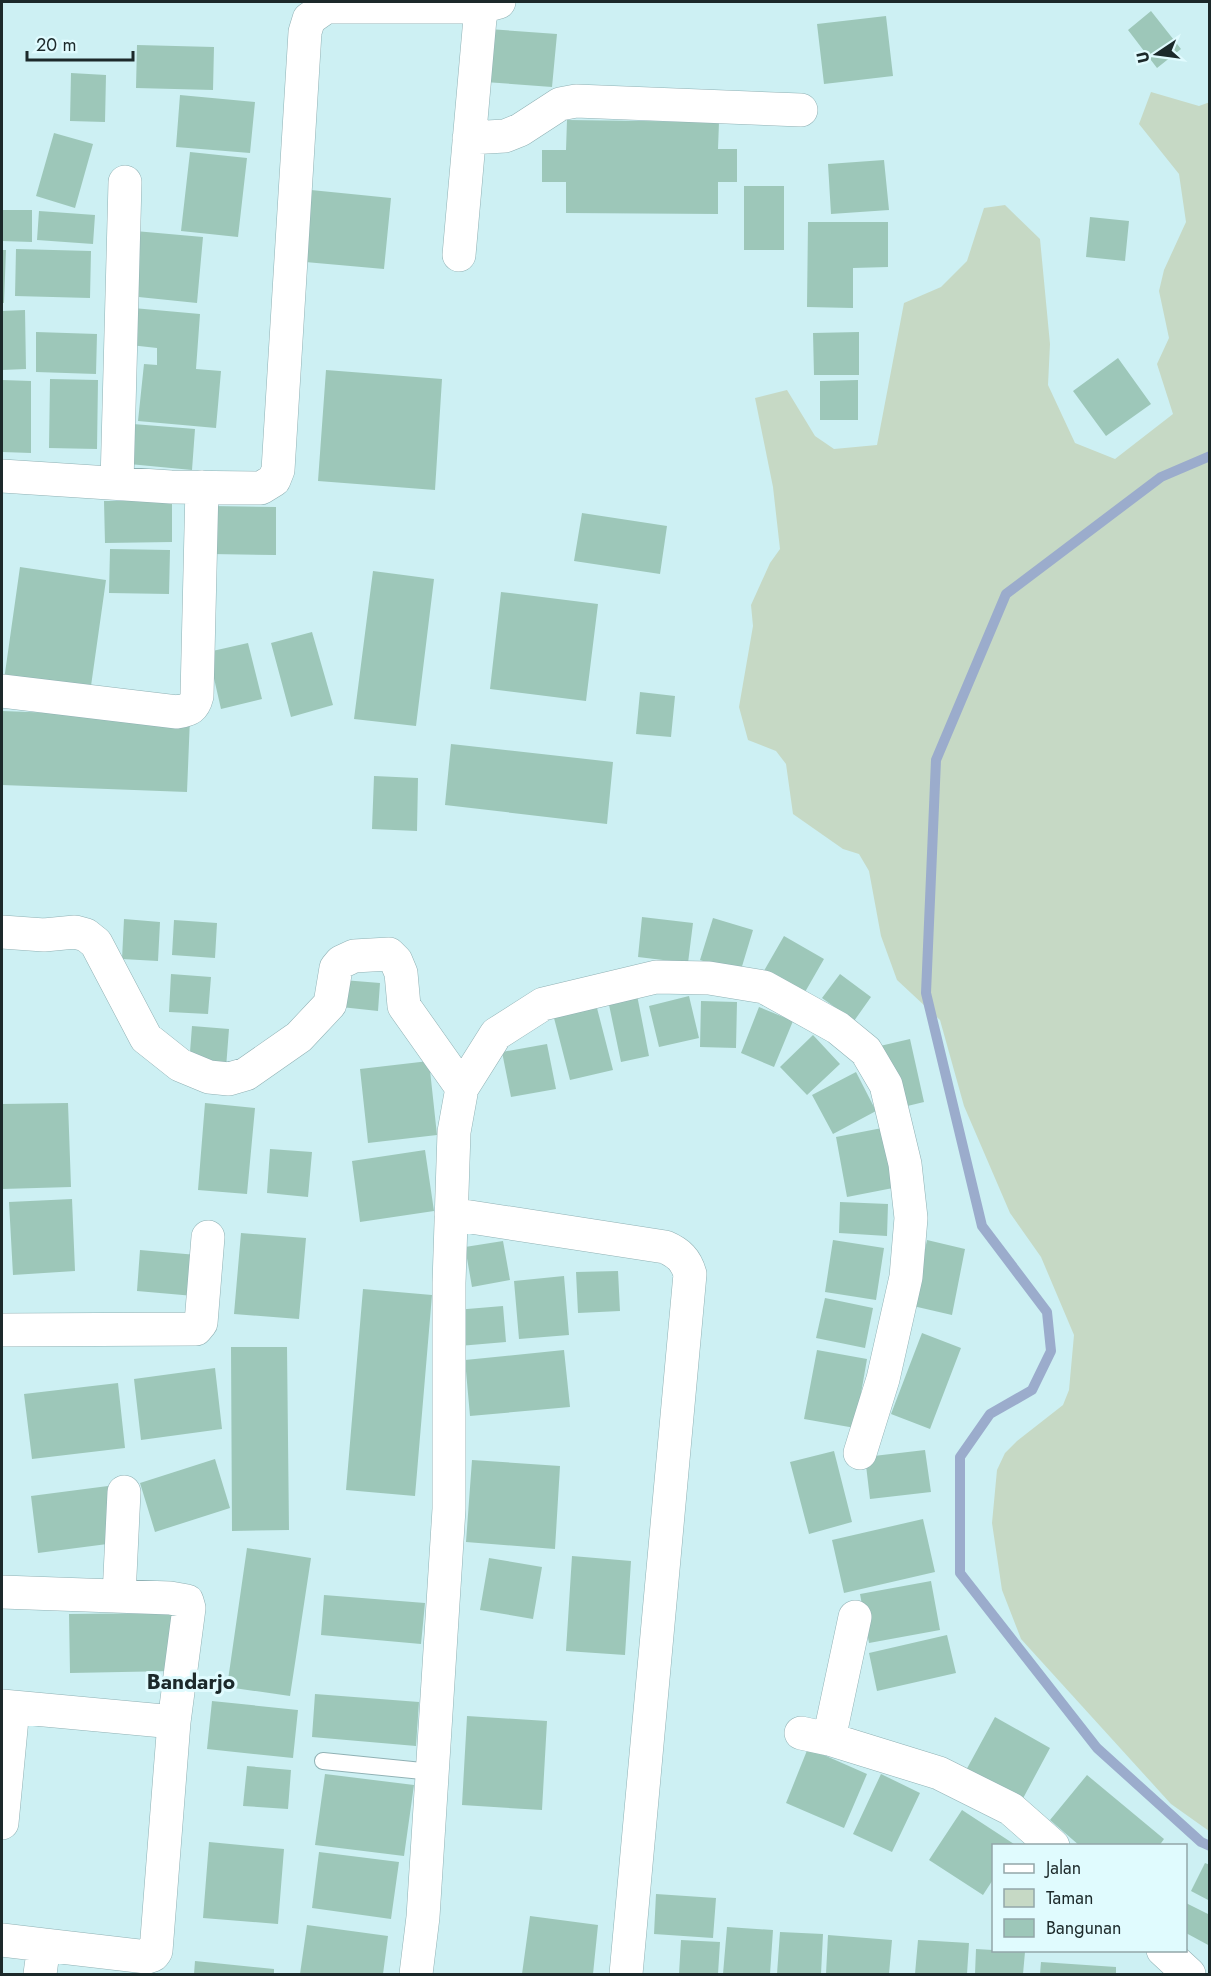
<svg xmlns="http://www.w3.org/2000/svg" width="1211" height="1976" font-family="Jost,sans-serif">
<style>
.green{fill:#c6d9c5}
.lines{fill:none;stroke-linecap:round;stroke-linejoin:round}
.stream{stroke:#9baccc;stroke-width:10}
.building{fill:#9dc7b9}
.service-casing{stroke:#90b1b4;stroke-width:18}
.minor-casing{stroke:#90b1b4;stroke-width:34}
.service{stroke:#fff;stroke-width:16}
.minor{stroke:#fff;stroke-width:33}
.labels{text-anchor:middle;stroke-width:6;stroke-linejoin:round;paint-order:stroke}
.quarter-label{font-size:21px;font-weight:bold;fill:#1c292a;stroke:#e0fbfe}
</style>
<rect width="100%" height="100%" fill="#cdf0f3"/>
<path class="green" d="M1151 92 1199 106 1210 102 1209 1831 1171 1804 1021 1639 1002 1590 992 1523 997 1470 1005 1453 1017 1441 1063 1405 1069 1390 1074 1335 1041 1257 1010 1213 964 1106 940 1020 897 980 881 936 869 871 859 854 843 849 793 814 786 764 776 751 748 740 739 707 753 626 751 605 770 563 780 549 773 487 755 398 787 390 815 436 834 449 877 445 904 303 941 287 967 261 984 208 1005 205 1040 239 1050 344 1048 385 1075 443 1115 459 1173 414 1157 364 1169 338 1159 291 1164 270 1186 222 1179 174 1139 124Z"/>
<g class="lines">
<path class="stream" d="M1210 456 1161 477 1006 594 936 760 926 993 982 1226 1047 1312 1051 1351 1032 1390 990 1414 960 1457V1573L1097 1748 1201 1842 1210 1846"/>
</g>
<path class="building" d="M1151 11 1181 49 1157 68 1128 30Z
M886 16 893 76 824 84 817 24Z
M489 29 557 34 552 87 485 82Z
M137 45 214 47 213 90 136 88Z
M71 73 106 75 105 122 70 121Z
M180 95 255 102 250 153 176 147Z
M567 120 719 122 718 149H737V182H718V214L566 213V182H542V150H566Z
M54 133 93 144 75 208 36 196Z
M190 152 247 158 238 237 181 231Z
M884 160 889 210 831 214 828 164Z
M744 186H784V250H744Z
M301 189 391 198 384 269 294 261Z
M2 210H32V242L2 241Z
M39 211 95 215 93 244 37 240Z
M1090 217 1129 221 1125 261 1086 257Z
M808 222H888V267L853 268V308L807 307Z
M135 231 203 237 197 303 129 296Z
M16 249 91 251 90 298 15 296Z
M2 250H6L4 303H2Z
M133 308 200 314 196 369 221 371 216 428 138 421 144 364 157 365V348L130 345Z
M25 310 26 369 2 370V311Z
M36 332 97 334 96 374 36 372Z
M859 332V375H814L813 333Z
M1118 358 1151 404 1106 436 1073 391Z
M326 370 442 379 435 490 318 481Z
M50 379 98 380 97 449 49 448Z
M2 380 31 381V453L2 452Z
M858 380V420H820V381Z
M133 424 195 429 192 470 129 464Z
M104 501H172V542L105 543Z
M212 506 276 507V555L211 554Z
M582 513 667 526 660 574 574 561Z
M110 549 170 550 169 594 109 593Z
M20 567 106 580 90 693 4 680Z
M373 571 434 579 416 726 354 719Z
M501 592 598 604 586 701 490 689Z
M312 632 333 705 291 717 271 643Z
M248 643 262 699 221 709 208 652Z
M640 692 675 696 671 737 636 734Z
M2 711 190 718 187 792 2 785Z
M451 744 613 762 607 824 445 805Z
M374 776 418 778 417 831 372 829Z
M642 917 693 923 688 963 638 957Z
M713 918 753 930 740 973 700 960Z
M124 919 160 922 158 961 122 959Z
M174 920 217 923 215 958 172 955Z
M784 936 824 959 801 999 761 976Z
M171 974 211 977 208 1014 169 1012Z
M840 974 871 997 854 1021 822 998Z
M343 980 380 983 378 1011 341 1007Z
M637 995 649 1056 621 1062 608 1000Z
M689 996 699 1038 659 1047 649 1006Z
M701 1001 737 1002 736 1048 700 1047Z
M759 1007 793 1021 774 1067 741 1053Z
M597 1008 613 1070 570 1080 554 1018Z
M192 1026 229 1029 226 1068 189 1065Z
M813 1035 840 1064 807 1095 780 1067Z
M910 1039 924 1102 895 1109 880 1046Z
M547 1044 556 1089 511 1097 502 1052Z
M429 1061 437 1135 368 1143 360 1069Z
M856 1072 876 1111 833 1134 812 1095Z
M68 1103 71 1187 2 1189V1104Z
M205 1103 255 1108 247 1194 198 1190Z
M882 1128 893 1188 847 1197 836 1137Z
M270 1149 312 1152 308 1197 267 1193Z
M425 1150 434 1211 360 1222 352 1161Z
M72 1199 75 1271 13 1275 9 1202Z
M840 1202 888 1204 887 1236 839 1233Z
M241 1233 306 1238 299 1319 234 1314Z
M833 1240 884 1248 876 1300 825 1292Z
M927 1240 965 1249 952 1315 913 1306Z
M503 1241 510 1280 472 1287 465 1247Z
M140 1250 197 1255 194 1296 137 1291Z
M618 1271 620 1311 578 1313 576 1272Z
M564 1276 569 1335 519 1339 514 1281Z
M363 1289 432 1295 415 1496 346 1490Z
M825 1298 873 1308 865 1348 816 1338Z
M503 1306 506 1342 459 1346 455 1310Z
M922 1333 961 1348 930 1429 891 1414Z
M231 1347H287L289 1530 232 1531Z
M564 1350 570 1407 470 1416 465 1360Z
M817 1350 867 1359 855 1428 804 1419Z
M215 1368 222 1429 141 1440 134 1379Z
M118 1383 125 1448 32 1459 24 1394Z
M925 1450 931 1492 870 1499 865 1457Z
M834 1451 852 1522 809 1534 790 1462Z
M215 1459 230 1508 155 1532 140 1483Z
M472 1460 560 1466 555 1549 466 1542Z
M108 1486 115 1543 38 1553 31 1496Z
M923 1519 935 1572 844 1593 832 1540Z
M247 1548 311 1558 290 1696 227 1687Z
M572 1556 631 1561 625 1655 566 1651Z
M489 1558 542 1567 533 1619 480 1610Z
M931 1581 940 1630 869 1643 860 1594Z
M324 1595 425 1603 421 1644 321 1635Z
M172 1613 173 1671 70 1673 69 1614Z
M947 1635 956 1673 877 1691 869 1653Z
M315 1694 419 1702 416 1746 312 1737Z
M212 1701 298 1710 293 1758 207 1749Z
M467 1716 547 1721 542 1810 462 1805Z
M995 1717 1050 1748 1020 1804 964 1774Z
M808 1748 867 1774 844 1828 786 1803Z
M247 1766 291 1770 288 1809 243 1806Z
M325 1774 414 1785 404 1856 315 1845Z
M881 1774 920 1793 892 1852 853 1834Z
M1087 1775 1164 1839 1159 1846H1080L1050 1820Z
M962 1810 1017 1846H994V1878L983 1895 929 1860Z
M209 1842 284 1849 278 1924 203 1918Z
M319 1852 399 1862 391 1919 312 1908Z
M1205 1863 1210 1865V1901L1191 1891Z
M656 1894 716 1898 713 1938 654 1934Z
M1186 1903 1210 1915V1946L1186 1933Z
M530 1916 598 1925 593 1974H522Z
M307 1925 388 1936 383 1974H300Z
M727 1927 773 1930 770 1974H723Z
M780 1932 823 1934 821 1974H777Z
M828 1935 892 1940 889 1974H826Z
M681 1940 720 1942 718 1974H679Z
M918 1940 969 1943 967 1974H915Z
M976 1949 1025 1952 1023 1974H975Z
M195 1961 274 1969V1974H194Z
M1041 1962 1116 1967V1974H1040Z"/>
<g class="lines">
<defs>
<path id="service" d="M323 1761 432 1772"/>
<path id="minor" d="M469 138 505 136 520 130 560 104 576 101 801 110
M459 255 481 7 499 2
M2 476 171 487 261 488 274 480 278 470 305 32 309 19 326 7H481V2
M117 483 125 182
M2 691 177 712C190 710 194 708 197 696L202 487
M2 932 44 935 75 932 86 935 96 943 146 1038 180 1065 209 1077 229 1079 246 1074 299 1037 330 1004 336 968 341 962 354 956 389 954 396 961 401 973 404 1006 462 1088
M451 1214 665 1247C679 1253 686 1260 690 1274L626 1974
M2 1330 196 1329 201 1323 208 1237
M2 1592 170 1598 187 1601 189 1608 174 1722
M119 1596 124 1492
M2 1706 174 1722 156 1951 153 1955 147 1957 44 1945
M801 1733 829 1739 939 1773 1011 1809 1053 1846
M829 1739 855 1617
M2 1823 13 1708
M2 1940 44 1945 40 1974
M1163 1950 1189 1974
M416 1974 423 1917 449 1509V1283L454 1132 462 1088 496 1034 543 1004 656 977 709 978 764 987 838 1028 866 1051 886 1085 905 1164 911 1218 906 1277 883 1379 860 1453"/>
</defs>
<use href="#service" class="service-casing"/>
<use href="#minor" class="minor-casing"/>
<use href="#service" class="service"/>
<use href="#minor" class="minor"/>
</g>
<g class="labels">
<g class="quarter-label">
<text x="191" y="1689">Bandarjo</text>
</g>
</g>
<rect width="1211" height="1976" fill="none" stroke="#1c292a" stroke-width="6"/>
<rect x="992" y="1844" width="195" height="108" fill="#e0fbfe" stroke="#92a7a9" stroke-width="1.5"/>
<rect x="1004" y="1864" width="30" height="9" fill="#ffffff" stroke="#92a7a9" stroke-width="1.5"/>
<text x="1046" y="1874" font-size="18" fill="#1c292a">Jalan</text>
<rect x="1004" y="1889" width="30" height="18" fill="#c6d9c5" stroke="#92a7a9" stroke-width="1.5"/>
<text x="1046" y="1904" font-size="18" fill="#1c292a">Taman</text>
<rect x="1004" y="1919" width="30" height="18" fill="#9dc7b9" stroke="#92a7a9" stroke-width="1.5"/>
<text x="1046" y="1934" font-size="18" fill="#1c292a">Bangunan</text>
<g transform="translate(1157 54) rotate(257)" stroke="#e0fbfe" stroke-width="4.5" paint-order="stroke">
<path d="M0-4.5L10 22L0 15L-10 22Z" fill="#1c292a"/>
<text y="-9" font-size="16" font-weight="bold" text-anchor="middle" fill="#1c292a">U</text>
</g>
<path d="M27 51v9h106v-9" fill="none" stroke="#1c292a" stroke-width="3"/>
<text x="36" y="51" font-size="18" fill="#1c292a" stroke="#e0fbfe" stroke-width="4.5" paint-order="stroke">20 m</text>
</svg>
